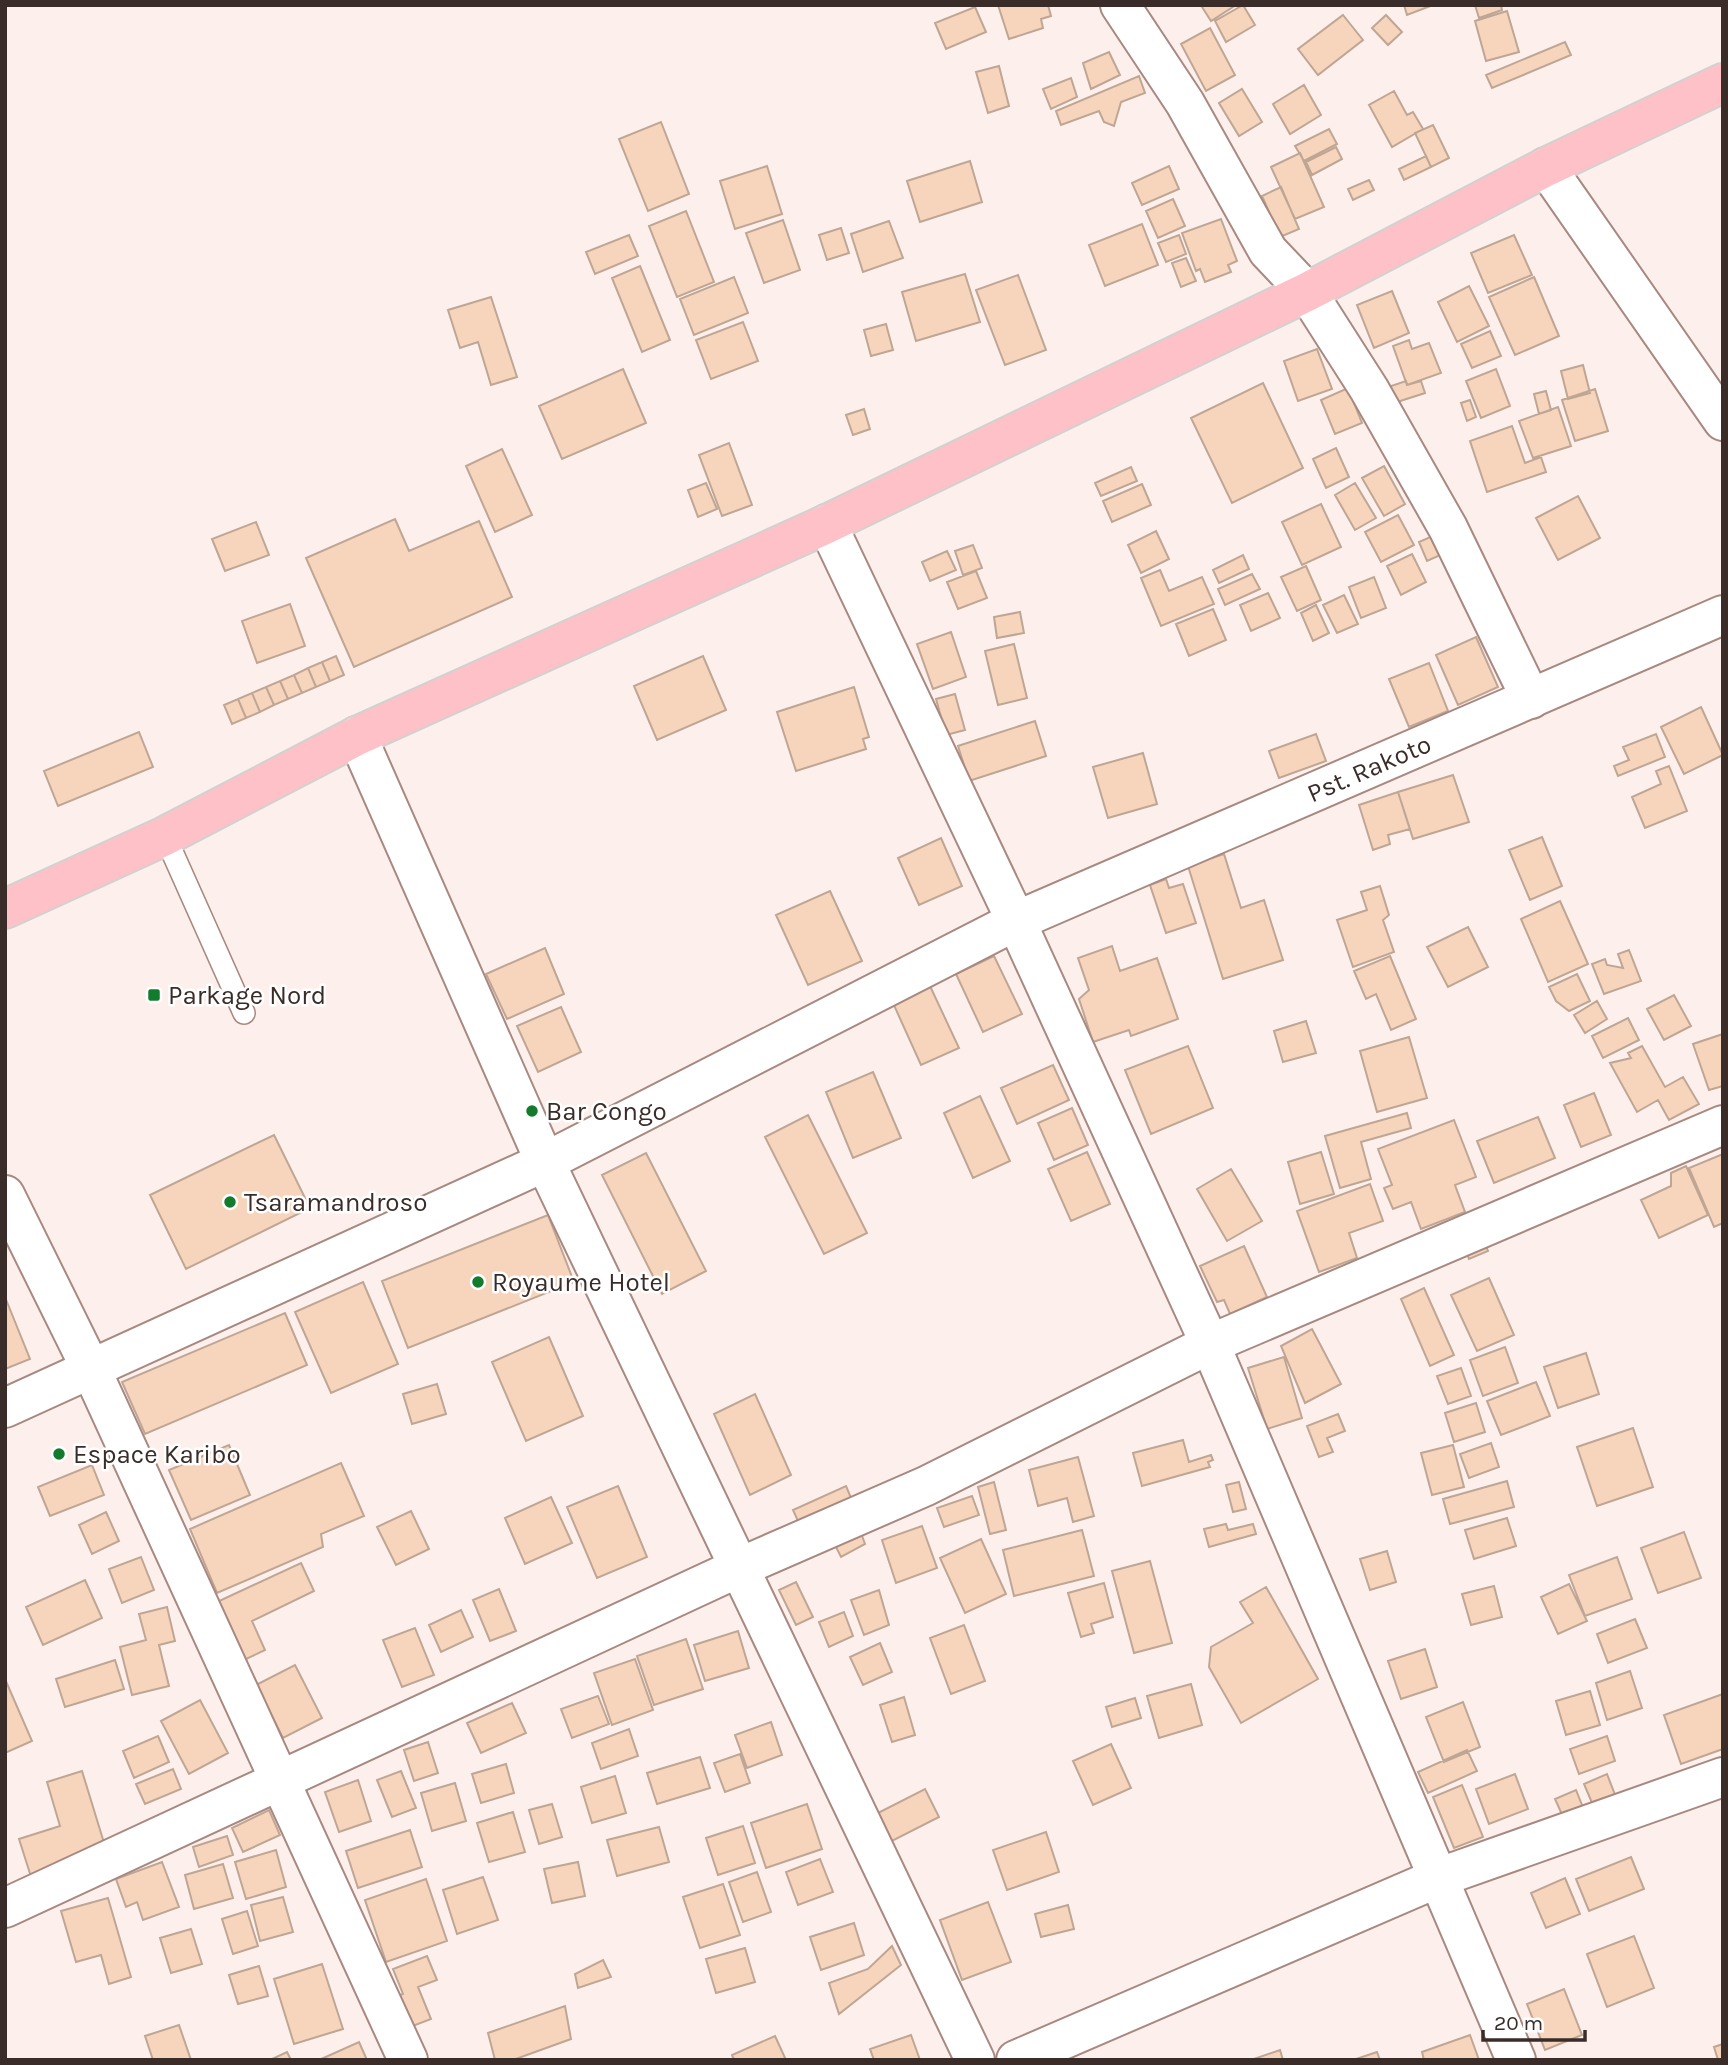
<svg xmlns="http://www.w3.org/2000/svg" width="1728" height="2065" font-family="Karla,sans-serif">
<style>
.building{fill:#f7d5bd;stroke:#bfa694;stroke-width:2}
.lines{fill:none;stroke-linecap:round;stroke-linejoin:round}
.lane-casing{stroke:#a88981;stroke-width:24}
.street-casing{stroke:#a88981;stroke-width:42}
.primary-casing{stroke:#d3d1d0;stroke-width:42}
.lane{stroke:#fff;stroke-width:21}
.street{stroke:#fff;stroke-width:38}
.primary{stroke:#fec1c7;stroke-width:38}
.poi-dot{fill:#137b2e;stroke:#fff;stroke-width:2.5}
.labels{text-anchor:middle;stroke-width:5;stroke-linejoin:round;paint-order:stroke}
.street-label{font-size:26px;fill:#392c29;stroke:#fff}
.poi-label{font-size:26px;fill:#392c29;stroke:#fff;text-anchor:start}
</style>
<rect width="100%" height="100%" fill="#fdf0ec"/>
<path class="building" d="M998 5H1048L1051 16 1041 19 1043 28 1009 39Z
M1204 5H1236L1211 21 1202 7Z
M1243 5 1255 25 1226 42 1215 21Z
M1404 5H1433L1407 15Z
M1475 5H1501L1502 10 1479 18Z
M975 7 986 32 946 49 935 23Z
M1507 11 1519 52 1486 61 1475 21Z
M1343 15 1363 40 1318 75 1298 49Z
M1386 15 1402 32 1388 45 1372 28Z
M1210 28 1235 75 1206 91 1181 44Z
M1565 42 1571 55 1492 88 1486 75Z
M1109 52 1120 75 1091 89 1083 63Z
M999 66 1009 106 988 113 976 72Z
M1139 76 1145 93 1121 102 1114 126 1104 122 1099 111 1061 125 1056 111Z
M1071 78 1077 97 1051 109 1043 89Z
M1304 85 1321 115 1290 134 1273 104Z
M1242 89 1262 122 1239 136 1219 103Z
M1394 91 1407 115 1413 112 1423 129 1392 147 1369 105Z
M661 122 689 194 648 211 619 139Z
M1433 125 1449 158 1431 167 1415 133Z
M1329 129 1337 144 1304 161 1295 146Z
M1336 147 1342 159 1312 175 1306 162Z
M1300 153 1324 207 1295 219 1271 167Z
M1426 156 1431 167 1404 180 1399 169Z
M970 161 982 202 920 222 907 181Z
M767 166 782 214 735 229 720 181Z
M1169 166 1179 189 1142 205 1132 183Z
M1369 180 1374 190 1353 200 1348 189Z
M1281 187 1299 229 1280 237 1262 196Z
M1173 199 1185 226 1158 238 1146 211Z
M686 211 714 282 677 297 649 226Z
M1221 219 1237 261 1228 265 1231 272 1205 282 1200 269 1196 271 1182 233Z
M783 220 800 270 764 283 746 233Z
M889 221 903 258 863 272 851 234Z
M1142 224 1158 265 1105 286 1089 245Z
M841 228 849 253 827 260 819 235Z
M629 235 638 256 595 274 586 252Z
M1179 235 1186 254 1166 262 1158 243Z
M1514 235 1532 275 1488 293 1471 253Z
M1186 258 1196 281 1181 287 1172 263Z
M640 266 670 340 642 352 612 278Z
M965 274 980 322 916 341 902 292Z
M1018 275 1046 350 1005 365 976 290Z
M734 277 748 313 694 335 680 299Z
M1534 277 1559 336 1515 355 1489 297Z
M1469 286 1489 326 1457 342 1438 302Z
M1392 291 1409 333 1374 348 1357 305Z
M491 297 517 377 491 385 478 342 460 348 448 310Z
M743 322 758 361 711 379 696 340Z
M886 324 893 350 871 356 864 330Z
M1490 331 1501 356 1472 368 1461 344Z
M1409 340 1412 349 1429 343 1441 373 1407 385 1393 346Z
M1317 349 1332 389 1298 401 1284 361Z
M1583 365 1590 393 1568 399 1561 371Z
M623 369 646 423 562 459 539 406Z
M1496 369 1510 406 1481 418 1466 381Z
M1406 381 1407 385 1421 381 1425 393 1391 404 1385 388Z
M1263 383 1303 468 1232 503 1191 418Z
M1348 388 1362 423 1335 434 1321 400Z
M1595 389 1608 431 1575 441 1562 400Z
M1546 391 1551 410 1539 414 1534 394Z
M1470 400 1476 417 1467 421 1461 403Z
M1558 407 1571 446 1533 458 1519 421Z
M864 409 870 429 853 435 846 415Z
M1512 426 1525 463 1541 457 1546 472 1487 492 1470 441Z
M729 443 752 505 722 516 699 455Z
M1336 448 1349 477 1326 488 1313 459Z
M502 449 532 515 495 532 466 466Z
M1384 466 1405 504 1384 516 1362 478Z
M1131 467 1137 481 1101 496 1095 483Z
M706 483 717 509 698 517 688 490Z
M1355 483 1376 518 1355 530 1335 495Z
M1142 484 1151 505 1112 522 1103 501Z
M1578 496 1600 538 1558 560 1536 518Z
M1321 504 1341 547 1302 565 1282 522Z
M1398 515 1414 545 1381 562 1365 532Z
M395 519 409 551 479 521 512 597 354 667 306 558Z
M256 522 269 555 225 571 212 539Z
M1156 531 1169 559 1141 573 1128 545Z
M1437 534 1445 553 1427 561 1419 542Z
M973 545 982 568 963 575 955 551Z
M947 551 956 570 930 581 922 562Z
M1412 554 1426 582 1401 595 1387 566Z
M1243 555 1249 569 1219 583 1213 570Z
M1306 566 1321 600 1297 611 1281 577Z
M1160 570 1169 591 1202 577 1214 604 1161 626 1141 578Z
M976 571 987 598 958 609 947 582Z
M1252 574 1260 589 1225 605 1218 589Z
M1374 577 1386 608 1361 618 1349 587Z
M1268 593 1280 618 1251 631 1240 605Z
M1344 595 1358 624 1337 633 1323 605Z
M290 604 305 646 257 663 242 621Z
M1316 605 1329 633 1313 641 1301 613Z
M1213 609 1226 640 1189 656 1176 624Z
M1020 612 1024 633 997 638 994 617Z
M951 632 966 677 933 689 917 644Z
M1476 637 1498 687 1458 705 1436 655Z
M1014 644 1027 698 998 705 985 651Z
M336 656 344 675 330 681 322 662Z
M703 656 726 710 657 740 634 686Z
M322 662 330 681 316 687 308 668Z
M1429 663 1448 711 1409 727 1389 679Z
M308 668 316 687 302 693 294 675Z
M294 675 302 693 288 699 280 681Z
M280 681 288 699 274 705 266 687Z
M266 687 274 705 260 712 252 693Z
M854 687 869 737 863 739 866 749 796 771 777 712Z
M252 693 260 712 246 718 238 699Z
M955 694 965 730 946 735 936 699Z
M238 699 246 718 232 724 224 705Z
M1701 707 1723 755 1684 774 1661 727Z
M1035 721 1046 756 969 781 958 746Z
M139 732 153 767 58 806 44 771Z
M1316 734 1326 761 1279 778 1269 751Z
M1656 734 1665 757 1618 776 1614 766 1629 760 1623 747Z
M1143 753 1157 804 1108 818 1093 767Z
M1669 766 1687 811 1645 828 1632 797 1661 784 1656 771Z
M1453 775 1469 822 1413 839 1398 792Z
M1398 792 1410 829 1388 835 1390 844 1373 850 1359 805Z
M1542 837 1562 886 1530 900 1509 850Z
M941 838 962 886 919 905 898 858Z
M1224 854 1241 908 1264 900 1283 960 1223 979 1188 866Z
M1166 879 1169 888 1183 884 1196 923 1166 933 1150 885Z
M1380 886 1389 915 1383 920 1394 952 1353 967 1337 920 1367 910 1361 892Z
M830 891 862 961 808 985 776 915Z
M1560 901 1588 964 1548 982 1521 919Z
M1468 927 1488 967 1448 987 1427 947Z
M1112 946 1120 971 1157 958 1178 1019 1131 1036 1129 1030 1093 1042 1079 999 1089 990 1078 958Z
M545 948 564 994 507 1019 486 974Z
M1629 950 1641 981 1604 994 1592 964 1605 959 1607 965 1623 968 1618 954Z
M994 956 1022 1014 983 1032 956 974Z
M1390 956 1416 1019 1391 1030 1376 994 1366 999 1354 971Z
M1577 974 1590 1001 1569 1011 1556 1001 1549 987Z
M930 986 959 1048 921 1065 893 1003Z
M1674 995 1691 1026 1664 1040 1647 1009Z
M1597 1001 1607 1019 1585 1033 1574 1015Z
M561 1007 581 1052 538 1072 517 1026Z
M1628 1018 1639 1040 1603 1058 1592 1036Z
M1306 1021 1316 1053 1283 1062 1274 1031Z
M1723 1034V1086L1709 1090 1693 1044Z
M1409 1037 1427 1098 1377 1112 1360 1051Z
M1188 1046 1213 1108 1151 1134 1125 1070Z
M1642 1046 1665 1087 1683 1077 1699 1104 1669 1120 1658 1100 1637 1112 1610 1063 1631 1058 1628 1053Z
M1053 1065 1069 1100 1017 1124 1001 1088Z
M873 1072 901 1138 853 1158 826 1092Z
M1594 1093 1611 1135 1581 1147 1564 1105Z
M980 1096 1010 1161 973 1178 944 1113Z
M1072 1108 1088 1145 1054 1160 1038 1123Z
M1407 1113 1411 1128 1361 1142 1371 1179 1340 1188 1325 1136Z
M808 1115 867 1233 824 1254 765 1137Z
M1538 1117 1555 1158 1494 1183 1477 1141Z
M1454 1120 1476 1177 1455 1185 1465 1212 1421 1229 1411 1202 1393 1209 1384 1188 1392 1185 1378 1149Z
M274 1135 310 1208 186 1269 150 1195Z
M1087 1152 1110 1204 1071 1221 1048 1169Z
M1321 1152 1334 1194 1300 1204 1288 1162Z
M646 1153 706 1271 662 1294 602 1175Z
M1723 1154V1223L1714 1227 1689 1168Z
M1686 1166 1708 1215 1659 1238 1641 1200 1671 1186V1173Z
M1231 1169 1262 1221 1227 1241 1197 1189Z
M1370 1184 1383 1221 1349 1233 1357 1258 1319 1272 1297 1211Z
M548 1215 574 1282 408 1348 382 1281Z
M1484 1241 1488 1251 1469 1259 1465 1249Z
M1244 1246 1267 1297 1230 1314 1224 1300 1217 1302 1200 1266Z
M1489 1278 1514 1335 1477 1351 1451 1295Z
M363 1282 398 1364 331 1393 295 1312Z
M1424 1288 1454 1355 1430 1366 1401 1299Z
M5 1297 30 1359 5 1369Z
M285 1313 307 1365 145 1434 122 1382Z
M1312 1329 1341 1384 1305 1403 1281 1346Z
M549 1337 583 1416 526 1441 492 1362Z
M1505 1347 1518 1383 1483 1396 1470 1360Z
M1586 1353 1599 1394 1558 1408 1544 1367Z
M1284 1357 1302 1418 1267 1429 1248 1368Z
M1461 1368 1471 1396 1448 1404 1437 1376Z
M1536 1382 1550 1416 1501 1435 1487 1401Z
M437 1384 446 1414 412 1424 403 1394Z
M755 1394 791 1475 750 1495 714 1414Z
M1476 1403 1485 1432 1454 1442 1445 1413Z
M1338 1414 1345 1431 1327 1438 1333 1452 1319 1457 1307 1426Z
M1633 1428 1653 1487 1597 1506 1577 1447Z
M1183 1440 1189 1462 1211 1455 1213 1460 1208 1462 1210 1467 1142 1486 1133 1453Z
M1491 1443 1499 1467 1469 1478 1460 1454Z
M229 1445 250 1495 191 1520 169 1470Z
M1453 1445 1464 1487 1432 1495 1421 1453Z
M1078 1457 1094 1516 1073 1522 1067 1498 1038 1506 1029 1470Z
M341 1463 364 1516 321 1534 323 1547 217 1593 190 1529Z
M92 1465 104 1495 50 1516 38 1487Z
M1507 1481 1514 1507 1450 1524 1443 1499Z
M994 1482 1006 1530 990 1534 978 1487Z
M1239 1482 1246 1509 1233 1512 1226 1485Z
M618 1486 647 1557 597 1578 567 1507Z
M846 1486 854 1505 802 1530 793 1510Z
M972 1496 979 1515 944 1527 937 1508Z
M551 1497 572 1543 525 1564 505 1518Z
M411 1511 429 1549 396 1565 377 1527Z
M106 1512 119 1541 92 1554 79 1525Z
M1507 1518 1516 1546 1474 1559 1465 1530Z
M1226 1524 1228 1530 1253 1524 1256 1534 1209 1547 1204 1529Z
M922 1526 937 1568 896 1583 882 1540Z
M860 1530 865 1544 841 1557 834 1543Z
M1082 1530 1094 1576 1014 1596 1003 1550Z
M1684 1532 1701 1578 1658 1593 1641 1548Z
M981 1539 1006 1594 965 1613 940 1558Z
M1387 1551 1396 1582 1370 1590 1360 1559Z
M141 1557 154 1590 122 1603 109 1569Z
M1617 1557 1632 1599 1585 1616 1569 1575Z
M1150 1561 1172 1643 1134 1653 1112 1571Z
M301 1563 314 1591 252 1621 265 1650 244 1660 217 1602Z
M85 1580 102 1618 43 1645 26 1607Z
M796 1582 813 1617 796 1625 779 1590Z
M1104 1583 1113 1617 1091 1624 1094 1633 1081 1637 1068 1593Z
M1569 1584 1587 1621 1558 1634 1541 1597Z
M1494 1586 1502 1617 1471 1625 1462 1594Z
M1266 1587 1318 1679 1241 1723 1209 1667 1211 1647 1253 1623 1240 1602Z
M499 1589 516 1631 490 1641 473 1600Z
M879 1590 889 1625 864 1635 851 1600Z
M167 1607 175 1641 159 1645 169 1686 132 1695 120 1647 146 1640 139 1614Z
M461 1610 473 1637 441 1652 429 1625Z
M844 1612 853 1636 829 1647 819 1622Z
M1635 1619 1647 1648 1608 1663 1597 1634Z
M964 1625 985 1681 951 1694 930 1638Z
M415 1628 434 1675 402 1687 383 1640Z
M738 1631 749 1668 705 1681 694 1645Z
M686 1639 703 1689 654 1705 637 1656Z
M880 1643 892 1672 863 1685 850 1657Z
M1425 1649 1437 1687 1401 1699 1388 1661Z
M635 1659 653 1710 612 1725 594 1673Z
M115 1660 124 1689 65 1707 56 1679Z
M295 1665 322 1718 283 1738 256 1685Z
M1630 1671 1642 1708 1607 1720 1596 1683Z
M5 1679 32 1741 5 1753Z
M1191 1684 1202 1725 1159 1738 1147 1696Z
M1590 1691 1600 1725 1566 1735 1556 1701Z
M1723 1694V1749L1681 1764 1664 1715Z
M598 1696 609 1724 572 1738 561 1709Z
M904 1697 915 1735 892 1742 880 1705Z
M1135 1698 1141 1718 1112 1727 1106 1707Z
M200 1700 228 1753 189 1774 161 1721Z
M1463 1702 1480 1747 1444 1762 1426 1717Z
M512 1703 526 1733 481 1753 467 1723Z
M771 1722 782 1755 747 1768 735 1735Z
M629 1729 638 1756 601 1769 592 1743Z
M158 1736 169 1762 134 1778 123 1751Z
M1607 1736 1615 1761 1579 1774 1570 1749Z
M428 1742 438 1773 414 1781 404 1750Z
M1111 1744 1131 1788 1093 1805 1073 1761Z
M1467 1750 1477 1771 1428 1793 1418 1772Z
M740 1754 750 1783 725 1792 714 1763Z
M700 1757 710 1788 657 1804 647 1773Z
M506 1764 514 1793 481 1803 472 1774Z
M173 1769 181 1789 145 1804 136 1784Z
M82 1771 105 1846 70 1857 74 1870 33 1883 19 1839 60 1826 47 1782Z
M401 1771 416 1808 392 1817 377 1780Z
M1515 1774 1528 1809 1489 1824 1476 1789Z
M1607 1774 1617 1800 1595 1810 1584 1784Z
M615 1776 626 1813 592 1823 581 1787Z
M358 1780 371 1821 339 1832 325 1792Z
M455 1783 466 1821 432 1831 421 1793Z
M1462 1785 1483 1837 1454 1848 1433 1797Z
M925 1789 939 1817 890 1842 876 1814Z
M1576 1790 1584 1810 1564 1819 1555 1799Z
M552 1804 562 1837 539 1844 529 1810Z
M807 1804 822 1849 766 1868 751 1823Z
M269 1810 280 1835 243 1852 232 1828Z
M513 1812 525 1852 489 1862 477 1823Z
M743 1826 755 1863 718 1875 706 1838Z
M659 1827 669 1862 617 1876 607 1840Z
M410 1830 422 1867 358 1888 346 1851Z
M1046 1832 1059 1872 1007 1890 993 1850Z
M227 1836 233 1855 199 1867 193 1847Z
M276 1850 286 1887 246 1899 235 1862Z
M1631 1857 1644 1889 1589 1911 1576 1879Z
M820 1859 833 1892 798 1905 786 1872Z
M162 1862 179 1907 143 1920 137 1902 126 1907 116 1879Z
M578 1862 585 1896 552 1903 544 1869Z
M223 1864 233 1898 194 1909 185 1875Z
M757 1872 771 1912 743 1922 729 1882Z
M483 1877 498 1920 457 1934 443 1890Z
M1565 1878 1580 1914 1546 1928 1531 1893Z
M426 1879 447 1941 386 1962 365 1900Z
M723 1884 740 1935 700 1948 683 1897Z
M283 1897 293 1932 260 1941 251 1905Z
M108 1898 131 1977 109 1984 101 1955 76 1962 61 1911Z
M988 1902 1011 1962 962 1980 940 1920Z
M1068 1905 1074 1929 1041 1937 1035 1914Z
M247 1911 258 1946 233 1954 222 1919Z
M854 1923 864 1955 821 1970 810 1937Z
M191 1929 202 1964 171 1973 160 1938Z
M1634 1936 1654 1988 1607 2007 1587 1954Z
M892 1946 901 1965 839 2014 829 1983 868 1969Z
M745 1948 755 1982 716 1993 706 1959Z
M427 1956 437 1980 418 1987 431 2019 405 2029 392 1998 403 1994 393 1969Z
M603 1960 611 1977 578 1988 575 1974Z
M322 1964 343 2029 294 2044 274 1979Z
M259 1966 268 1996 238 2004 229 1975Z
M1564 1989 1582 2035 1545 2050 1527 2004Z
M565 2006 571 2039 513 2060H495L488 2033Z
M179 2025 191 2060H153L145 2036Z
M911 2035 920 2060H874L870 2049Z
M1470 2035 1479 2060H1424L1422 2052Z
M775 2036 786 2060H734L732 2055Z
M359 2042 367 2060H319Z
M1723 2044V2060H1718L1714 2047Z
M1280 2050 1283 2060H1251Z
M287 2052 291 2060H270Z
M1377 2052 1380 2060H1353Z"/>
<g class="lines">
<defs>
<path id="lane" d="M165 836 244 1013"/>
<g id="street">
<path d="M1120 5 1185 103 1268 251 1307 292 1369 389 1448 528 1531 699"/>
<path d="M1546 167 1723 421"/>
<path d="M827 524 1016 921 1210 1344 1516 2060"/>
<path d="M357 736 545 1162 975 2060"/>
<path d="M5 1195 90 1367 408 2060"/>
<path id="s1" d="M5 1408 545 1162 1016 921 1723 615"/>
<path d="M5 1908 738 1568 926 1486 1210 1344 1723 1125"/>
<path d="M1016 2060 1440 1877 1723 1777"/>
</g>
<path id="primary" d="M5 909 165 836 357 736 827 524 1307 292 1546 167 1723 83"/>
</defs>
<use href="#lane" class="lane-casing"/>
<use href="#street" class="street-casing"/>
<use href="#primary" class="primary-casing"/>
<use href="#lane" class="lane"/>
<use href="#street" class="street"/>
<use href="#primary" class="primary"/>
</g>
<g class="poi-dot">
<rect x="147" y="988" width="14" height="14" rx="3.5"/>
<circle cx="532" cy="1111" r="7"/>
<circle cx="230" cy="1202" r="7"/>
<circle cx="478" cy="1282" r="7"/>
<circle cx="59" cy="1454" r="7"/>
</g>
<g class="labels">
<g class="street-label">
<text dy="9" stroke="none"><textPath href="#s1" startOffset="1507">Pst. Rakoto</textPath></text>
</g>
<g class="poi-label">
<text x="168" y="1004">Parkage Nord</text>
<text x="546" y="1120">Bar Congo</text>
<text x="244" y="1211">Tsaramandroso</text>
<text x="492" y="1291">Royaume Hotel</text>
<text x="73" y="1463">Espace Karibo</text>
</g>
</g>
<rect width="1728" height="2065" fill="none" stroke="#392c29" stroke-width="14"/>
<path d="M1483 2030v10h102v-10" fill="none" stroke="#392c29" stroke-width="3.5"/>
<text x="1494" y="2030" font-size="21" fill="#392c29" stroke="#ffffff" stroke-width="5" paint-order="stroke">20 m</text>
</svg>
